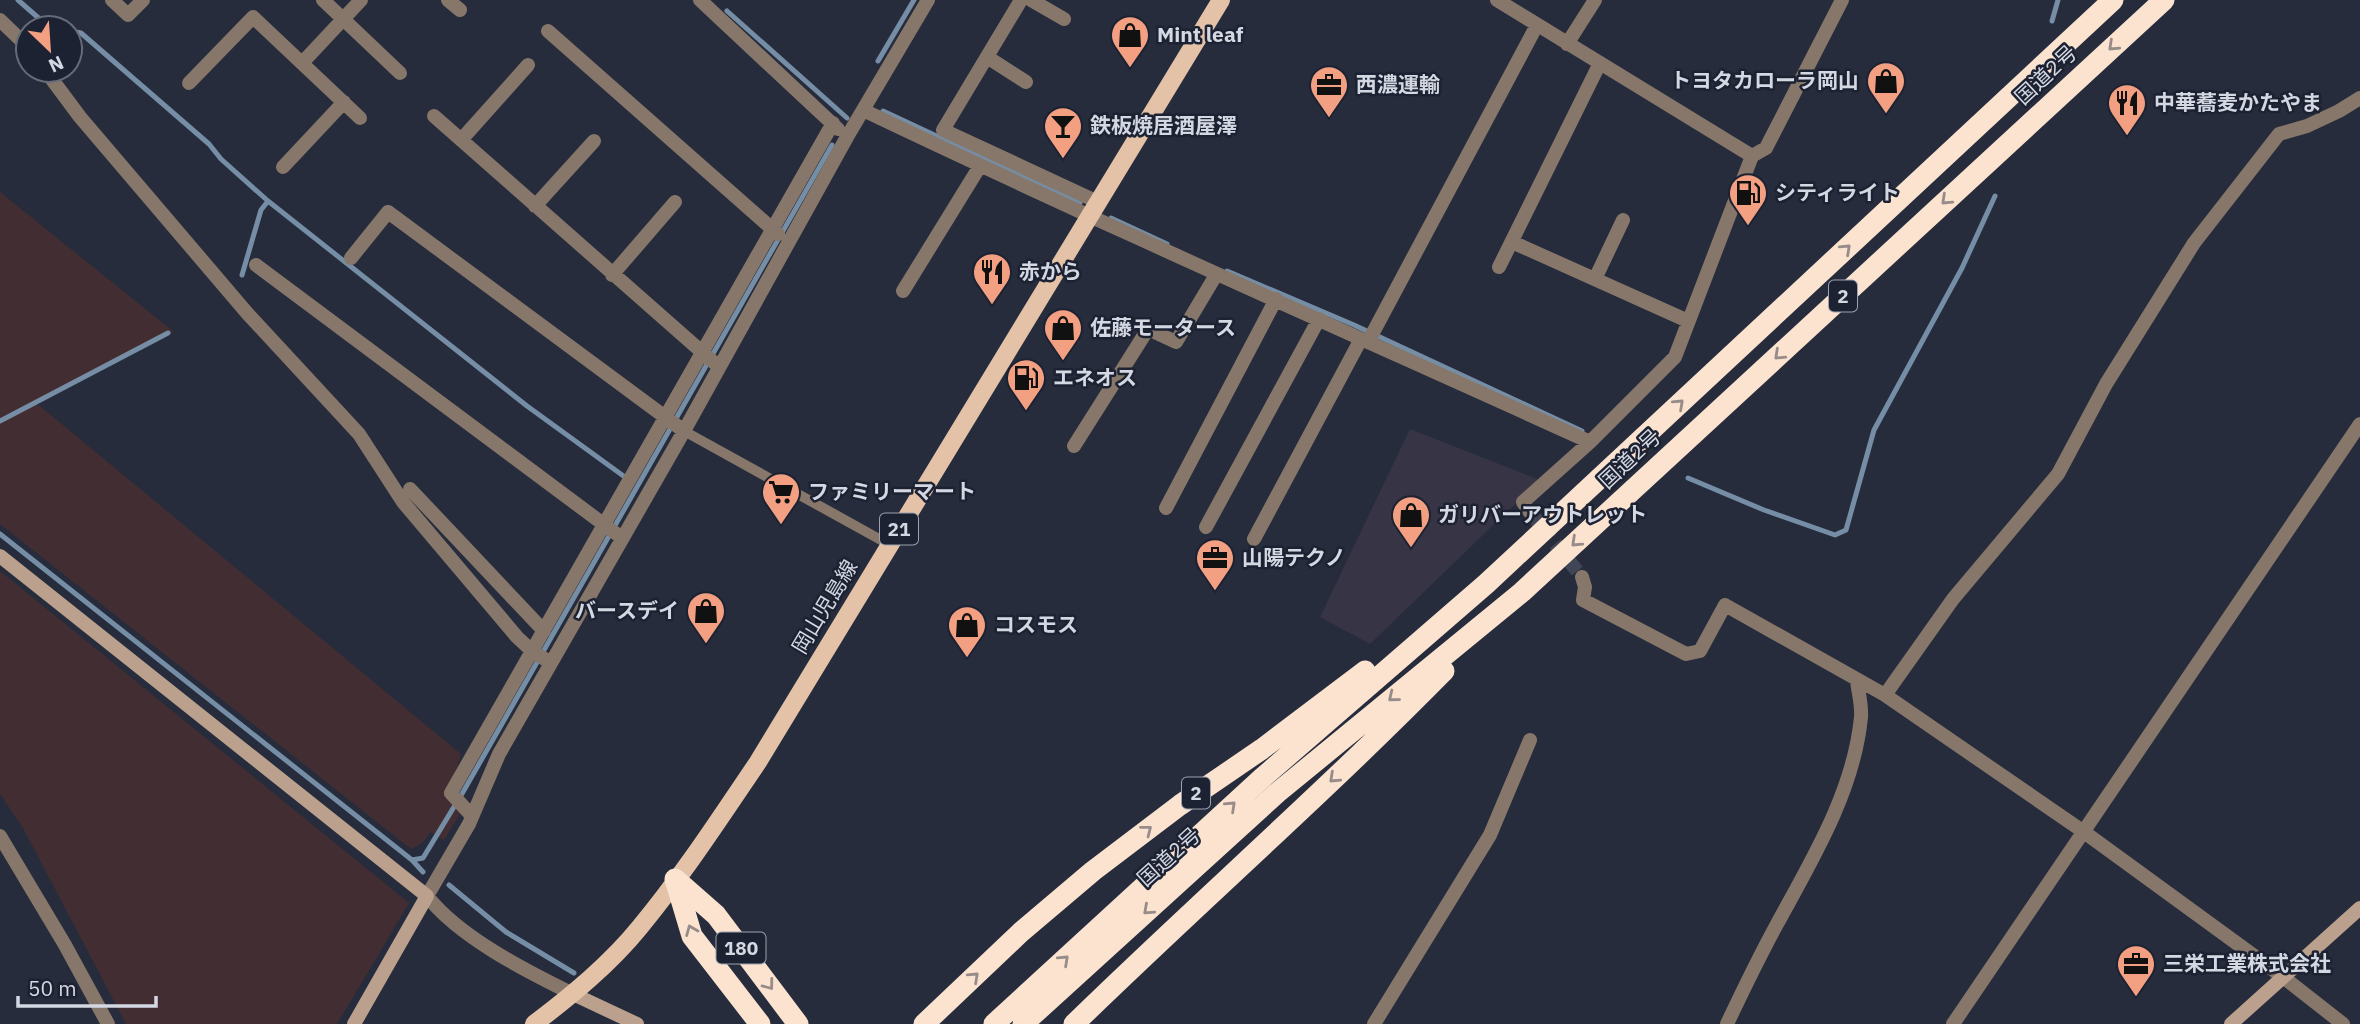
<svg xmlns="http://www.w3.org/2000/svg" width="2360" height="1024" font-family="'IBM Plex Sans','Noto Sans JP',sans-serif">
<style>
.commercial{fill:#373445}
.industrial{fill:#422e32}
.lines{fill:none;stroke-linecap:round;stroke-linejoin:round}
.stream{stroke:#758ea6;stroke-width:5}
.street-tunnel{stroke:#404655;stroke-width:14;stroke-dasharray:14 7;stroke-linecap:butt}
.lane{stroke:#87776a;stroke-width:10}
.street{stroke:#87776a;stroke-width:14}
.secondary{stroke:#bba18d;stroke-width:14}
.primary{stroke:#e3c2a8;stroke-width:18}
.highway{stroke:#fbe3d0;stroke-width:21}
.oneway{stroke:#978c89}
.labels{text-anchor:middle;stroke-width:5;stroke-linejoin:round;paint-order:stroke}
.shield{fill:#1c2232;stroke:#9da1ae;stroke-width:2}
.shield-label{font-size:19px;font-weight:bold;fill:#d4d8e3}
.poi-label{font-size:21px;font-weight:bold;fill:#d4d8e3;stroke:#1c2232;text-anchor:start}
.street-label{font-size:21px;fill:#d4d8e3;stroke:#1c2232}
</style>
<rect width="100%" height="100%" fill="#262c3c"/>
<path class="commercial" d="M1410 429 1540 480 1370 644 1320 617Z"/>
<path class="industrial" d="M0 192 174 332 35 402 461 754 454 778 465 806 444 840 431 832 422 843 411 849 0 524Z
M0 571 409 903 337 1024H126L23 828 0 794Z"/>
<g class="lines">
<path class="stream" d="M18 0 50 28
M727 11 847 118
M2052 21 2058 0
M70 31 81 33 209 144 221 159 268 201 527 406 629 480
M878 61 914 0
M883 111 1080 203
M1111 218 1167 244
M1227 271 1354 325 1582 431
M242 275 261 210 268 201
M0 421 168 333
M1688 478 1764 510 1835 535 1846 530 1874 430 1962 268 1995 196
M0 534 412 860 423 858 463 792 832 145
M412 860 423 872
M449 885 506 932 574 973"/>
<path class="street-tunnel" d="M1529 511 1582 577"/>
<path class="lane" d="M684 431 890 545"/>
<path class="street" d="M112 0 128 15 143 0
M323 0 400 73
M448 0 460 10
M700 0 838 129
M1021 0 943 130 1098 202
M1031 0 1064 19
M1497 0 1752 156
M0 20 28 47
M548 31 778 234
M1567 44 1595 0
M987 57 1026 82
M303 62 361 0
M45 70 80 117 247 313 359 434 403 502 517 637 532 651 551 663
M189 83 253 17 360 118
M863 110C1104 225 1347 332 1590 442
M434 116 719 367
M461 140 528 65
M283 167 344 102
M535 206 594 141
M1512 242 1688 321
M351 258 388 212 684 431
M256 265 622 538
M1499 267 1600 63
M612 275 675 202
M1595 279 1623 220
M903 291 980 166
M1368 342 1537 25
M1074 446 1148 329 1176 342 1216 275
M410 489 544 631
M1166 508 1276 299
M1529 511 1523 502 1590 442 1675 357 1752 156 1766 148 1842 0
M1206 527 1319 319
M1254 539 1361 339
M1582 577 1585 587 1583 600 1686 654 1700 651 1725 605 1885 695 2084 832 2283 977 2343 1024
M1885 695 1953 599 2058 474 2106 384 2194 243 2279 134 2307 126 2339 111 2360 98
M472 816 451 793 833 123
M0 836 65 945 108 1024
M573 994C526 971 459 937 427 896L469 824 499 754 684 431 847 137 928 0
M1374 1024 1490 835 1530 740
M1727 1024C1743 990 1759 957 1777 924 1812 860 1854 791 1861 717 1862 705 1858 691 1857 680
M1953 1024 2360 424"/>
<path class="secondary" d="M0 556 427 896 354 1024
M573 994 637 1024
M2231 1024 2360 908"/>
<path class="primary" d="M534 1024C572 995 610 964 640 927 683 875 720 818 758 762L1221 0"/>
<path class="highway" d="M675 879 716 915 798 1024
M675 879 692 936 760 1024
M924 1024 1021 932 1093 871 1180 805 1262 749 1365 671
M994 1024 1261 779 1486 584 2113 0
M1023 1024 1277 793 1522 592 2164 0
M1074 1024C1196 905 1325 792 1444 671"/>
</g>
<defs><path id="oneway-chevron" d="M-2-3.5L2.5 0L-2 3.5" fill="none" stroke-width="1.6" stroke-linecap="round" stroke-linejoin="round" transform="scale(1.75)"/></defs>
<g class="oneway">
<use href="#oneway-chevron" transform="translate(2113 46) rotate(137)"/>
<use href="#oneway-chevron" transform="translate(1946 200) rotate(137)"/>
<use href="#oneway-chevron" transform="translate(1846 249) rotate(-43)"/>
<use href="#oneway-chevron" transform="translate(1779 355) rotate(137)"/>
<use href="#oneway-chevron" transform="translate(1679 404) rotate(-43)"/>
<use href="#oneway-chevron" transform="translate(1576 542) rotate(137)"/>
<use href="#oneway-chevron" transform="translate(1393 697) rotate(141)"/>
<use href="#oneway-chevron" transform="translate(1334 778) rotate(137)"/>
<use href="#oneway-chevron" transform="translate(1231 806) rotate(-43)"/>
<use href="#oneway-chevron" transform="translate(1147 830) rotate(-38)"/>
<use href="#oneway-chevron" transform="translate(1148 910) rotate(138)"/>
<use href="#oneway-chevron" transform="translate(691 930) rotate(-112)"/>
<use href="#oneway-chevron" transform="translate(1064 960) rotate(-43)"/>
<use href="#oneway-chevron" transform="translate(974 977) rotate(-43)"/>
<use href="#oneway-chevron" transform="translate(769 985) rotate(53)"/>
</g>
<defs>
<symbol id="shop-pin" viewBox="-11 -11 22 30"><path d="M0 17L-7.5 6A9.5 9.5 0 1 1 7.5 6Z" fill="#f3a082" stroke="#1c2232"/><path d="M-5-2.5h2.3a2.7 3.5 0 0 1 5.4 0H5L5.5 6h-11ZM-1.5-2.5h3a1.5 2.3 0 0 0-3 0Z" fill="#111"/></symbol>
<symbol id="office-pin" viewBox="-11 -11 22 30"><path d="M0 17L-7.5 6A9.5 9.5 0 1 1 7.5 6Z" fill="#f3a082" stroke="#1c2232"/><path d="M-6-3h4V-5.5h4V-3h4V5H-6ZM-1-4.5V-3h2v-1.5ZM-6 0V1H6V0Z" fill="#111"/></symbol>
<symbol id="restaurant-pin" viewBox="-11 -11 22 30"><path d="M0 17L-7.5 6A9.5 9.5 0 1 1 7.5 6Z" fill="#f3a082" stroke="#1c2232"/><path d="M-5-6h1v4h1v-4h1v4h1v-4h1v5L-1.5 .5V6h-2V.5L-5-1ZM5-6V6H3V1.5H1.5Q1.5-4 5-6Z" fill="#111"/></symbol>
<symbol id="bar-pin" viewBox="-11 -11 22 30"><path d="M0 17L-7.5 6A9.5 9.5 0 1 1 7.5 6Z" fill="#f3a082" stroke="#1c2232"/><path d="M-6-5H6L.8 .8V4.5H3.5V6h-7V4.5H-.8V.8Z" fill="#111"/></symbol>
<symbol id="fuel-pin" viewBox="-11 -11 22 30"><path d="M0 17L-7.5 6A9.5 9.5 0 1 1 7.5 6Z" fill="#f3a082" stroke="#1c2232"/><path d="M-5.5-6h7V0h2V4h1.3V-2.5L3-4.5l.8-.8L6-3V5H2.5V1h-1V6h-7ZM-4.2-4.7v3.2H.2V-4.7Z" fill="#111"/></symbol>
<symbol id="supermarket-pin" viewBox="-11 -11 22 30"><path d="M0 17L-7.5 6A9.5 9.5 0 1 1 7.5 6Z" fill="#f3a082" stroke="#1c2232"/><path d="M-6-5.5h2.5l.6 2H6L4.5 2H-2.5L-4.4-4H-6ZM-1.5 3.2a1.3 1.3 0 1 0 .1 0ZM3 3.2a1.3 1.3 0 1 0 .1 0Z" fill="#111"/></symbol>
</defs>
<g fill-rule="evenodd">
<use href="#shop-pin" x="1108" y="13" width="44" height="60"/>
<use href="#shop-pin" x="1864" y="59" width="44" height="60"/>
<use href="#office-pin" x="1307" y="63" width="44" height="60"/>
<use href="#restaurant-pin" x="2105" y="81" width="44" height="60"/>
<use href="#bar-pin" x="1041" y="104" width="44" height="60"/>
<use href="#fuel-pin" x="1726" y="171" width="44" height="60"/>
<use href="#restaurant-pin" x="970" y="250" width="44" height="60"/>
<use href="#shop-pin" x="1041" y="306" width="44" height="60"/>
<use href="#fuel-pin" x="1004" y="356" width="44" height="60"/>
<use href="#supermarket-pin" x="759" y="470" width="44" height="60"/>
<use href="#shop-pin" x="1389" y="493" width="44" height="60"/>
<use href="#office-pin" x="1193" y="536" width="44" height="60"/>
<use href="#shop-pin" x="684" y="589" width="44" height="60"/>
<use href="#shop-pin" x="945" y="603" width="44" height="60"/>
<use href="#office-pin" x="2114" y="942" width="44" height="60"/>
</g>
<g class="labels">
<g class="shield">
<rect x="1829" y="280.5" width="28" height="31" rx="5"/>
<rect x="880" y="513.5" width="38" height="31" rx="5"/>
<rect x="1182" y="777.5" width="28" height="31" rx="5"/>
<rect x="716.5" y="932.5" width="49" height="31" rx="5"/>
</g>
<g class="shield-label">
<text x="1843" y="303">2</text>
<text x="899" y="536">21</text>
<text x="1196" y="800">2</text>
<text x="741" y="955">180</text>
</g>
<g class="poi-label">
<text x="1157" y="42">Mint leaf</text>
<text x="1859" y="88" text-anchor="end">トヨタカローラ岡山</text>
<text x="1356" y="92">西濃運輸</text>
<text x="2154" y="110">中華蕎麦かたやま</text>
<text x="1090" y="133">鉄板焼居酒屋澤</text>
<text x="1775" y="200">シティライト</text>
<text x="1019" y="279">赤から</text>
<text x="1090" y="335">佐藤モータース</text>
<text x="1053" y="385">エネオス</text>
<text x="808" y="499">ファミリーマート</text>
<text x="1438" y="522">ガリバーアウトレット</text>
<text x="1242" y="565">山陽テクノ</text>
<text x="679" y="618" text-anchor="end">バースデイ</text>
<text x="994" y="632">コスモス</text>
<text x="2163" y="971">三栄工業株式会社</text>
</g>
<g class="street-label">
<text transform="translate(2046 75) rotate(-43)" y="7">国道2号</text>
<text transform="translate(1630 459) rotate(-43)" y="7">国道2号</text>
<text transform="translate(825 607) rotate(-59)" y="7">岡山児島線</text>
<text transform="translate(1169 857) rotate(-42)" y="7">国道2号</text>
</g>
</g>
<g transform="translate(49 49) rotate(155)"><circle r="33" fill="#1c2232" stroke="#666b79" stroke-width="2"/>
<path d="M0-5L12 26L0 18L-12 26Z" fill="#f3a082"/>
<text y="-10" font-size="19" font-weight="bold" text-anchor="middle" fill="#d4d8e3">N</text>
</g>
<path d="M18 996v10h138v-10" fill="none" stroke="#d4d8e3" stroke-width="3.5"/>
<text x="28" y="996" font-size="21" fill="#d4d8e3" stroke="#1c2232" stroke-width="5" paint-order="stroke">50 m</text>
</svg>
